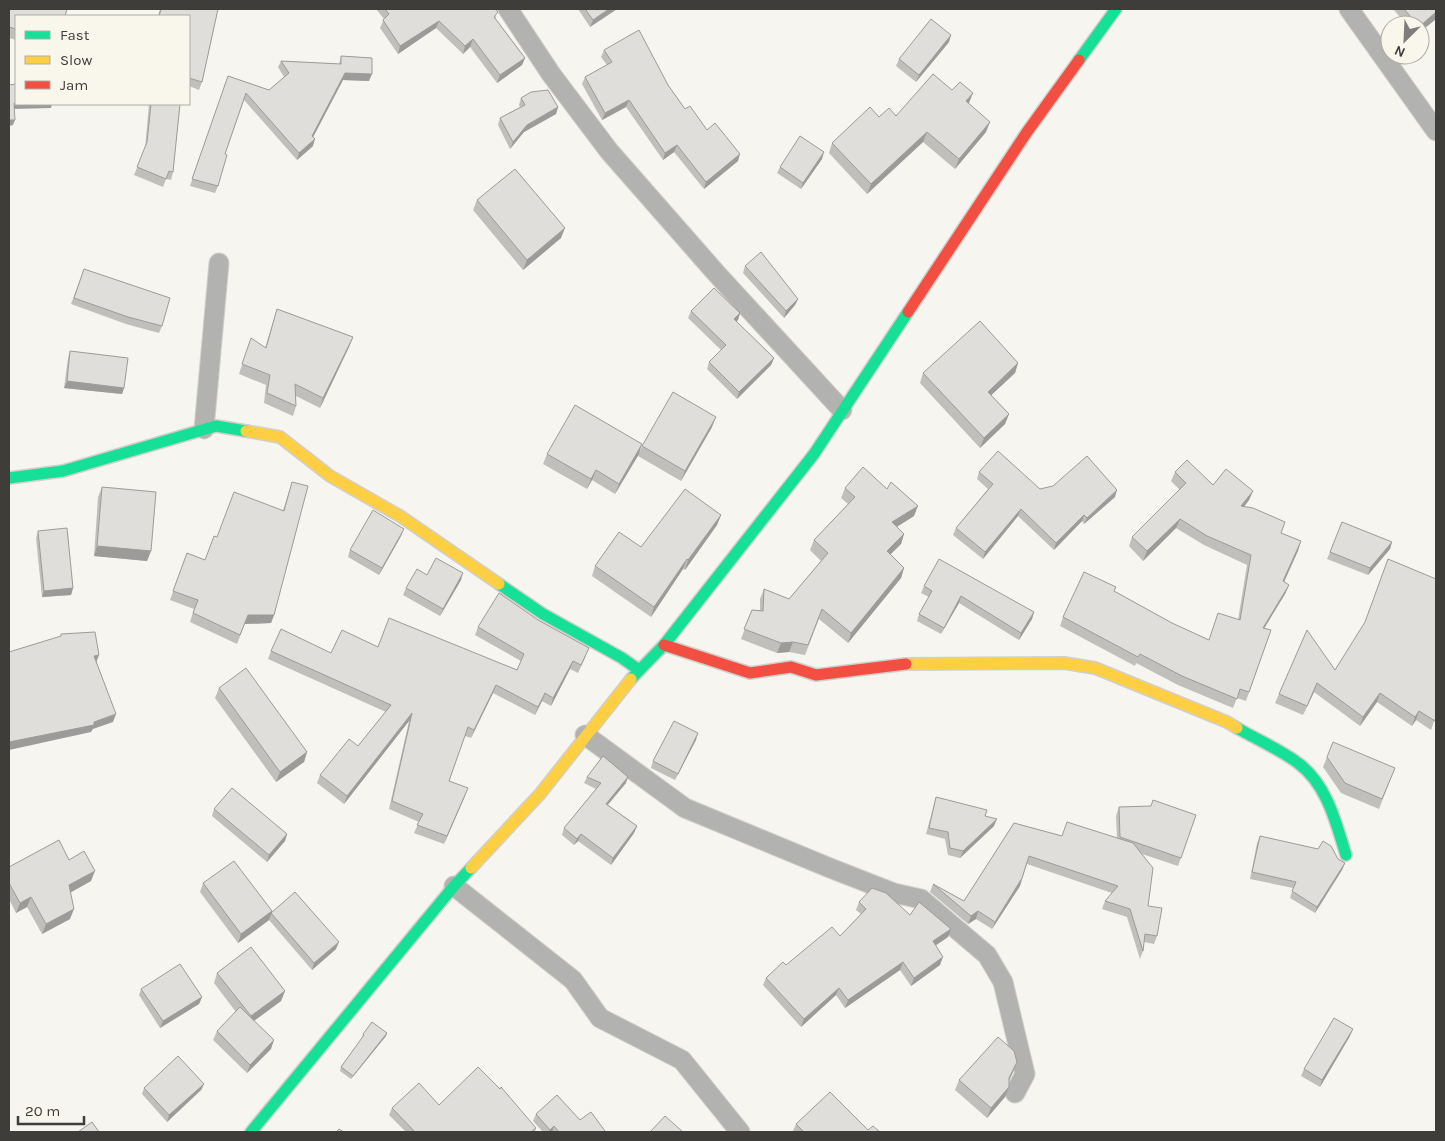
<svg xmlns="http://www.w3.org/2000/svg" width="1445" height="1141" font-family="Karla,sans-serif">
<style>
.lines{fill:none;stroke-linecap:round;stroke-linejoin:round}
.street-casing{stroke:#d0cfcb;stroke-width:21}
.fast-casing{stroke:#d0cfcb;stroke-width:14}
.slow-casing{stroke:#d0cfcb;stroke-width:14}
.jam-casing{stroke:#d0cfcb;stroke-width:14}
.street{stroke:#b2b2b0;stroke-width:19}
.fast{stroke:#16e098;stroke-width:11}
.slow{stroke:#ffcf43;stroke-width:11}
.jam{stroke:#f24e42;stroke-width:11}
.wall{fill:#c0bfbb}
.shaded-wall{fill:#9c9b99}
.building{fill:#dfdeda;stroke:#9c9b99}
</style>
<rect width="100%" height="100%" fill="#f6f5ef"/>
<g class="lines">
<defs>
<path id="street" d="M508 9 551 74 609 151 716 273 842 410
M1349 9 1436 131
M204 429 219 263
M585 735 685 808 830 868 894 893 921 899 987 955 1003 982 1025 1074 1015 1093
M454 886 573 980 600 1018 682 1060 740 1132"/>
<path id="fast" d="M1079 60 1116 9
M9 478 63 471 216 426 246 431
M499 584 543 614 622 658 639 670
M631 679 664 645 814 454 908 312
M1237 728C1256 739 1281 750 1298 763 1327 784 1336 823 1346 855
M251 1132 454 886 471 868"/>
<path id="slow" d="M246 431 280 437 330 476 400 516 499 584
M906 664 1064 663 1095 668 1227 722 1237 728
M471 868 540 794 631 679"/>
<path id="jam" d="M908 312 1027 132 1079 60
M664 645 750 673 791 667 816 675 906 664"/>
</defs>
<use href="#street" class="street-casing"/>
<use href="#fast" class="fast-casing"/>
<use href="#slow" class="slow-casing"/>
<use href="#jam" class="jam-casing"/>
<use href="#street" class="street"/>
<use href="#fast" class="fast"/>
<use href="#slow" class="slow"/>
<use href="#jam" class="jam"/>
</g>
<path class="wall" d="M9 9 16 16V40L9 38Z
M160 9H218L202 82 199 90 189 86V16H158Z
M376 9H495L496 19 525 58 522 65 497 83 470 47 463 54 436 28 398 54 380 28 384 19Z
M578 9H617L590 27Z
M1393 9H1436V19L1420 32V25H1407Z
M949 42 916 82 896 66 899 59Z
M604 50 668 85 685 109 707 130 738 161 704 189 674 152 663 160 626 107 602 120 582 84 585 77 607 65 601 57Z
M341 56 369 81 343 80 313 137V146L297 160 244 100 225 154 218 186 215 193 190 186 228 76 269 90 284 77 278 67 281 61 339 64Z
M952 90 969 103V104L986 132 955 169 923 142 867 194 829 153 832 143 896 116Z
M521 98 558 107 556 114 524 132 510 149 498 125 500 118 520 107 519 105Z
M149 104H180L173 172 171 180 166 179 163 187 134 175 145 149Z
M822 159 801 189 777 173 780 167Z
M477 200 561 238 523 270 473 210Z
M745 266 798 299 795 305 784 318 743 273Z
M84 269 162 326 159 333 126 324 71 304Z
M277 309 353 337 349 347 320 408 296 396V406L293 416 264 403 266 385 239 374 251 338 265 348Z
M691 311 740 313 738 320 736 321 774 358 771 365 737 399 707 369 709 362 721 350 688 318Z
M70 351 124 388 122 394 64 388 68 358Z
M1018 363 1015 373 991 395 1009 414 1005 424 980 448 920 383 923 373Z
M712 427 681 481 638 456 642 446Z
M547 454H639L615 494 592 480 587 489 543 464Z
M979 472 1040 489 1115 497 1084 524 1082 521 1054 550 1018 516 983 559 953 535 956 528 988 489 977 479Z
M1175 472 1213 485 1253 491 1249 500 1244 506 1281 533 1301 541 1284 582 1289 585 1285 594 1264 628 1271 630 1246 701 1237 698 1233 708 1178 685 1136 663 1135 666 1060 626 1063 617 1116 587 1114 591 1172 623 1209 640 1238 620 1247 565 1204 545 1176 528 1143 561 1129 546 1132 537 1180 490 1171 481Z
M292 482 274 615 271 623 244 624 237 644 190 622 194 609 170 600 187 553 205 560 217 537 283 510Z
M102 487 151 551 147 561 94 556 98 497Z
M845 488 914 516 897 527 904 534 901 544 890 554 904 568 901 578 848 643 819 619 805 655 789 652 777 653 741 639 752 610H760V599L764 589 789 599 821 561 810 550 814 540 848 504 841 498Z
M721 515 717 525 685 570 683 569 651 617 592 576 595 566Z
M38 531 73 588 71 595 42 597 36 538Z
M401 536 379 575 348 557 350 550Z
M1392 542 1390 549 1368 575 1327 559 1330 552Z
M427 575 461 580 440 616 403 595 406 588Z
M1436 579V716L1431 730 1416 720 1412 726 1377 702 1360 726 1314 692 1303 715 1275 703 1279 694 1335 670Z
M924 586 1034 612 1032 619 1019 640 959 603 941 634 917 621 919 614 929 597 921 593Z
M478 627 586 656 578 673 570 669 551 706 542 701 535 715 493 693 471 738 465 736 449 781 465 796 444 844 414 833 419 822 389 809 409 721 344 804 317 783 320 775 358 746 386 712 268 659 271 651 331 653 378 647 517 670 521 661 475 635Z
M219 688 307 752 304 762 276 782 215 698Z
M696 740 675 780 651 768 653 761Z
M1327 757 1395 768 1379 809 1341 793 1323 767Z
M587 777 626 783 608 805 637 826 634 833 611 865 578 841 574 845 562 835 564 828 596 789 584 783Z
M936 797 985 816 994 826 960 858 948 855 945 839 926 834 934 804Z
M1119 807 1196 815 1178 866 1142 854 1148 906 1157 936 1154 944 1144 942 1143 951 1140 959 1127 917 1102 909 1105 901 1112 893 1027 864 1020 886 992 929 976 919 968 924 930 892 933 884 964 901 1014 823 1062 836 1117 838 1116 816Z
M214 809 287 834 285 841 267 862 212 816Z
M1260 836 1338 859 1345 863 1342 870 1315 913 1290 898 1293 888 1250 879 1257 843Z
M69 860 91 881 71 892 70 919 42 934 27 907 16 913 9 899V867Z
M203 883 272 911 271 913 336 949 312 970 269 920 238 943 200 892Z
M859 902 910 915 948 937 935 946 940 965 911 986 900 970 845 1008 836 995 801 1027 763 985 766 978 786 965 840 936 861 914 856 910Z
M217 973 285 991 281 1001 254 1021 271 1049 247 1073 213 1040 217 1031 236 1012 214 983Z
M141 989 202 997 199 1004 160 1028 139 995Z
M363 1034 386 1036 351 1079 340 1071 341 1067 362 1038Z
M1350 1036 1320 1087 1301 1076 1304 1069Z
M1017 1062 1013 1072 1009 1081 1005 1097 987 1118 955 1090 959 1080Z
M204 1084 201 1090 167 1122 142 1094 144 1088Z
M439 1105 536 1128 535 1132H406L389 1115 392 1108Z
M536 1114 580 1120 605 1132H543L533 1121Z
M796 1124 868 1130 880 1132H794L793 1131Z"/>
<path class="shaded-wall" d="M609 9H617L590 27 593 20Z
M1436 12V19L1420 32V26Z
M439 21 436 28 398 54 400 46Z
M951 35 949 42 916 82 919 75Z
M473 39 470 47 463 54 465 46Z
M525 58 522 65 497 83 500 75Z
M345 73 372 74 369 81 343 80 310 143 312 136Z
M973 93 969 103 962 111 966 101Z
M629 100 626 107 602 120 605 113Z
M14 103 16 104H52L51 108 12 109Z
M558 107 556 114 524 132 510 149 513 142 527 125Z
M9 120H15L13 125 9 126Z
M990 122 986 132 955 169 959 159Z
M927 132 923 142 867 194 871 184Z
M315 139 313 146 297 160 299 153Z
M677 145 674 152 663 160 665 153Z
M824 152 822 159 801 189 803 183Z
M740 154 738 161 704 189 706 182Z
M565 228 561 238 523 270 527 260Z
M798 299 795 305 784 318 786 311Z
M740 313 738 320 732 326 734 319Z
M353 337 349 347 320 408 323 398Z
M774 358 771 365 737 399 739 392Z
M1018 363 1015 373 984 402 988 392Z
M67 381 124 388 122 394 64 388Z
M1009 414 1005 424 980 448 984 438Z
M716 417 712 427 681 481 685 471Z
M642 444 639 454 615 494 619 484Z
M596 470 592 480 587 489 591 479Z
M1117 490 1115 497 1084 524 1087 518Z
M1253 491 1249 500 1238 515 1241 506Z
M918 506 914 516 888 532 892 522Z
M1021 509 1018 516 983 559 985 552Z
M721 515 717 525 685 570 688 560Z
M1084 515 1082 521 1054 550 1056 543Z
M1180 519 1176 528 1143 561 1147 551Z
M404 529 401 536 379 575 382 568Z
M904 534 901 544 884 561 887 551Z
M1301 541 1298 551 1280 591 1283 581Z
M1392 542 1390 549 1368 575 1370 568Z
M97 546 151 551 147 561 94 556Z
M687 559 683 569 651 617 654 607Z
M904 568 901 578 848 643 851 633Z
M463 573 461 580 440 616 443 609Z
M1289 585 1285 594 1259 637 1263 628Z
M73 588 71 595 42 597 44 591Z
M961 596 959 603 941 634 944 628Z
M1034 612 1032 619 1019 640 1021 633Z
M248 615H274L271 623 244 624 237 644Z
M793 642 789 652 777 653 781 643Z
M99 655 96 663 94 656Z
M573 661 570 669 551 706 553 698Z
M1317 683 1314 692 1303 715 1307 706Z
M496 685 493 693 471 738 474 730Z
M545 693 542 701 535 715 538 707Z
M1380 693 1377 702 1360 726 1363 717Z
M1419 711 1416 720 1412 726 1415 717Z
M412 713 409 721 344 804 347 796Z
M116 714 113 722 93 729 91 732 9 750V742L94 722Z
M698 733 696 740 675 780 678 774Z
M307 752 304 762 276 782 280 772Z
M628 777 626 783 603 810 606 804Z
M468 788 465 796 444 844 447 836Z
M997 819 994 826 960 858 963 851Z
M637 826 634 833 611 865 613 858Z
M287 834 285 841 267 862 269 855Z
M581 834 578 841 574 845 577 839Z
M1345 863 1342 870 1315 913 1317 907Z
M95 871 91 881 66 895 69 885Z
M1022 878 1020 886 992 929 995 922Z
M31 897 27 907 16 913 20 903Z
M74 909 70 919 42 934 46 924Z
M272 911 269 920 238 943 241 934Z
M978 911 976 919 968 924 971 916Z
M951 929 948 937 930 949 933 941Z
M339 942 336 949 312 970 314 963Z
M943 957 940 965 911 986 914 978Z
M903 962 900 970 845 1008 848 1000Z
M839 988 836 995 801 1027 804 1019Z
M285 991 281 1001 247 1026 251 1016Z
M202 997 199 1004 160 1028 163 1021Z
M1353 1029 1350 1036 1320 1087 1322 1080Z
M387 1033 386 1036 351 1079 353 1076Z
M274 1040 271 1049 247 1073 250 1065Z
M1017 1062 1013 1072 1005 1088 1009 1078Z
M204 1084 201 1090 167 1122 169 1115Z
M1009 1087 1005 1097 987 1118 991 1108Z
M554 1126 552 1132H549L550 1130Z"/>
<path class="building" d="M9 9H67L65 16H16V29L9 27Z
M161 9H218L202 82 189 78V16H159Z
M385 9H495L498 12 494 17 525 58 500 75 473 39 465 46 439 21 400 46 383 20 389 14Z
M585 9H609L593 20Z
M1404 9H1436V12L1420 26V25H1418Z
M931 19 951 35 919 75 899 59Z
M639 30 668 85 685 109 690 106 707 130 715 123 740 154 706 182 677 145 665 153 629 100 605 113 585 77 612 62 604 50Z
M341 56 372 58V74L345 73 312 136 315 139 299 153 246 93 225 154 227 155 218 186 192 179 228 76 269 90 289 73 281 61 341 64Z
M933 74 952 90 960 82 973 93 966 101 990 122 959 159 927 132 871 184 832 143 870 107 879 117 889 108 896 116Z
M16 84V103H14L15 120H9V85Z
M548 90 558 107 527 125 513 142 500 118 525 105 521 98 531 92Z
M151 104H180L173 172 169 171 166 179 137 167 147 142Z
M800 136 824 152 803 183 780 167Z
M515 169 565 228 527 260 477 200Z
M761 252 798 299 786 311 745 266Z
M84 269 170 298 162 326 128 317 74 298Z
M714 288 740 313 734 319 774 358 739 392 709 362 726 345 691 311Z
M277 309 353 337 323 398 295 384 296 406 267 393 270 375 242 364 251 338 266 348Z
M980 321 1018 363 988 392 1009 414 984 438 923 373Z
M70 351 128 358 124 388 67 381Z
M673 392 716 417 685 471 642 446Z
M575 405 642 444 619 484 596 470 591 479 547 454Z
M998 451 1040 489 1053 486 1087 456 1117 490 1087 518 1084 515 1056 543 1021 509 985 552 956 528 993 484 979 472Z
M1187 460 1213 485 1226 469 1253 491 1241 506 1253 508 1285 522 1281 533 1301 541 1283 581 1289 585 1263 628 1271 630 1249 692 1240 689 1237 699 1182 676 1140 654 1138 657 1063 617 1084 572 1116 587 1114 591 1172 623 1209 640 1218 613 1240 620 1251 555 1207 536 1180 519 1147 551 1132 537 1186 483 1175 472Z
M863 467 887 489 891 482 918 506 892 522 904 534 887 551 904 568 851 633 822 609 808 645 793 642 781 643 744 629 752 610 763 611 764 589 789 599 828 553 814 540 855 497 845 488Z
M292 482 308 486 274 615H248L240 635 193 613 198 600 173 591 187 553 205 560 214 536 217 537 234 492 284 511Z
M102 487 156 492 151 551 97 546Z
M685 489 721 515 688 560 687 559 654 607 595 566 619 532 641 547Z
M373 510 404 529 382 568 350 550Z
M1342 522 1392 542 1370 568 1330 552Z
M67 528 73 588 44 591 38 531Z
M436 558 463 573 443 609 406 588 417 569 427 575Z
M939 559 1034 612 1021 633 961 596 944 628 919 614 932 591 924 586Z
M1388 559 1436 579V713L1435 721 1419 711 1415 717 1380 693 1363 717 1317 683 1307 706 1279 694 1307 630 1335 670 1365 622Z
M499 593 538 620 589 648 581 665 573 661 553 698 545 693 538 707 496 685 474 730 468 727 449 781 468 788 447 836 417 825 423 814 392 801 412 713 347 796 320 775 349 739 358 746 391 705 271 651 281 629 331 653 342 630 378 647 389 618 517 670 524 654 478 627Z
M95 632 99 655 94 656 116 714 94 722V725L9 742V652L61 636V634Z
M246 668 307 752 280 772 219 688Z
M674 721 698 733 678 774 653 761Z
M1333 742 1395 768 1382 799 1345 783 1327 757Z
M603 756 628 777 606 804 637 826 613 858 581 834 577 839 564 828 601 783 587 777Z
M232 788 287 834 269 855 214 809Z
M936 797 987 810 985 816 997 819 963 851 950 848 948 832 929 828Z
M1153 800 1196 815 1181 858 1120 837 1119 807 1151 806Z
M1067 822 1133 843 1153 868 1148 906 1162 908 1157 936 1145 934 1143 951 1130 909 1105 901 1118 886 1029 856 1022 878 995 922 978 911 971 916 933 884 964 901 1014 823 1062 836Z
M1260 836 1318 849 1323 841 1331 846 1338 859 1345 863 1317 907 1292 891 1296 882 1252 872Z
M59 840 69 860 84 851 95 871 69 885 74 909 46 924 31 897 20 903 9 883V867Z
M234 861 272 911 241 934 203 883Z
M872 888 886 893 910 915 919 902 951 929 933 941 943 957 914 978 903 962 848 1000 839 988 804 1019 766 978 783 962 786 965 832 927 840 936 866 909 859 902Z
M295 892 339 942 314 963 271 913Z
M251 947 285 991 251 1016 217 973Z
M180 964 202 997 163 1021 141 989Z
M240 1007 274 1040 250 1065 217 1031Z
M1334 1018 1353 1029 1322 1080 1304 1069Z
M372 1022 387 1033 353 1076 341 1067 364 1035 363 1034Z
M998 1037 1014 1051 1017 1062 1009 1078V1087L991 1108 959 1080Z
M178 1056 204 1084 169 1115 144 1088Z
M478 1067 500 1089 501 1087 536 1128 531 1132H415L392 1108 419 1083 439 1105Z
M830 1092 868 1130 873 1126 880 1132H804L796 1124Z
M557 1095 580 1120 591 1112 605 1131 604 1132H559L554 1126 550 1130 536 1114Z
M665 1116 683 1132H650Z
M92 1122 99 1132H78Z
M339 1129 344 1132H336Z"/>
<rect width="1445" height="1141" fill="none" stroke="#3e3d39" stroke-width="20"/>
<rect x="15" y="15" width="175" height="90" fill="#f9f6ec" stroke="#aeaca4"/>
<rect x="25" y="31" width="25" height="8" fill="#16e098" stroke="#aeaca4"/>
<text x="60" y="40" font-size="15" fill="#3e3d39">Fast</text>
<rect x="25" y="56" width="25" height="8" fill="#ffcf43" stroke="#aeaca4"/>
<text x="60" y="65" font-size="15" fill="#3e3d39">Slow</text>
<rect x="25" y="81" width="25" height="8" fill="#f24e42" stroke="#aeaca4"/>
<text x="60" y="90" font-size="15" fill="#3e3d39">Jam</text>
<g transform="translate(1405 40) rotate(204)"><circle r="24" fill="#f9f6ec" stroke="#aeaca4"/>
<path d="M0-4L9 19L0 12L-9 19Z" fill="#7e7d79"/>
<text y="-8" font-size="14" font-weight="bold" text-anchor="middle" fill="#3e3d39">N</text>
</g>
<path d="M18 1116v8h66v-8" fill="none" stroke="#3e3d39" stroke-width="2.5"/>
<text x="25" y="1116" font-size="15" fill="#3e3d39" stroke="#f9f6ec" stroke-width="4" paint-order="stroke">20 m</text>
</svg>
